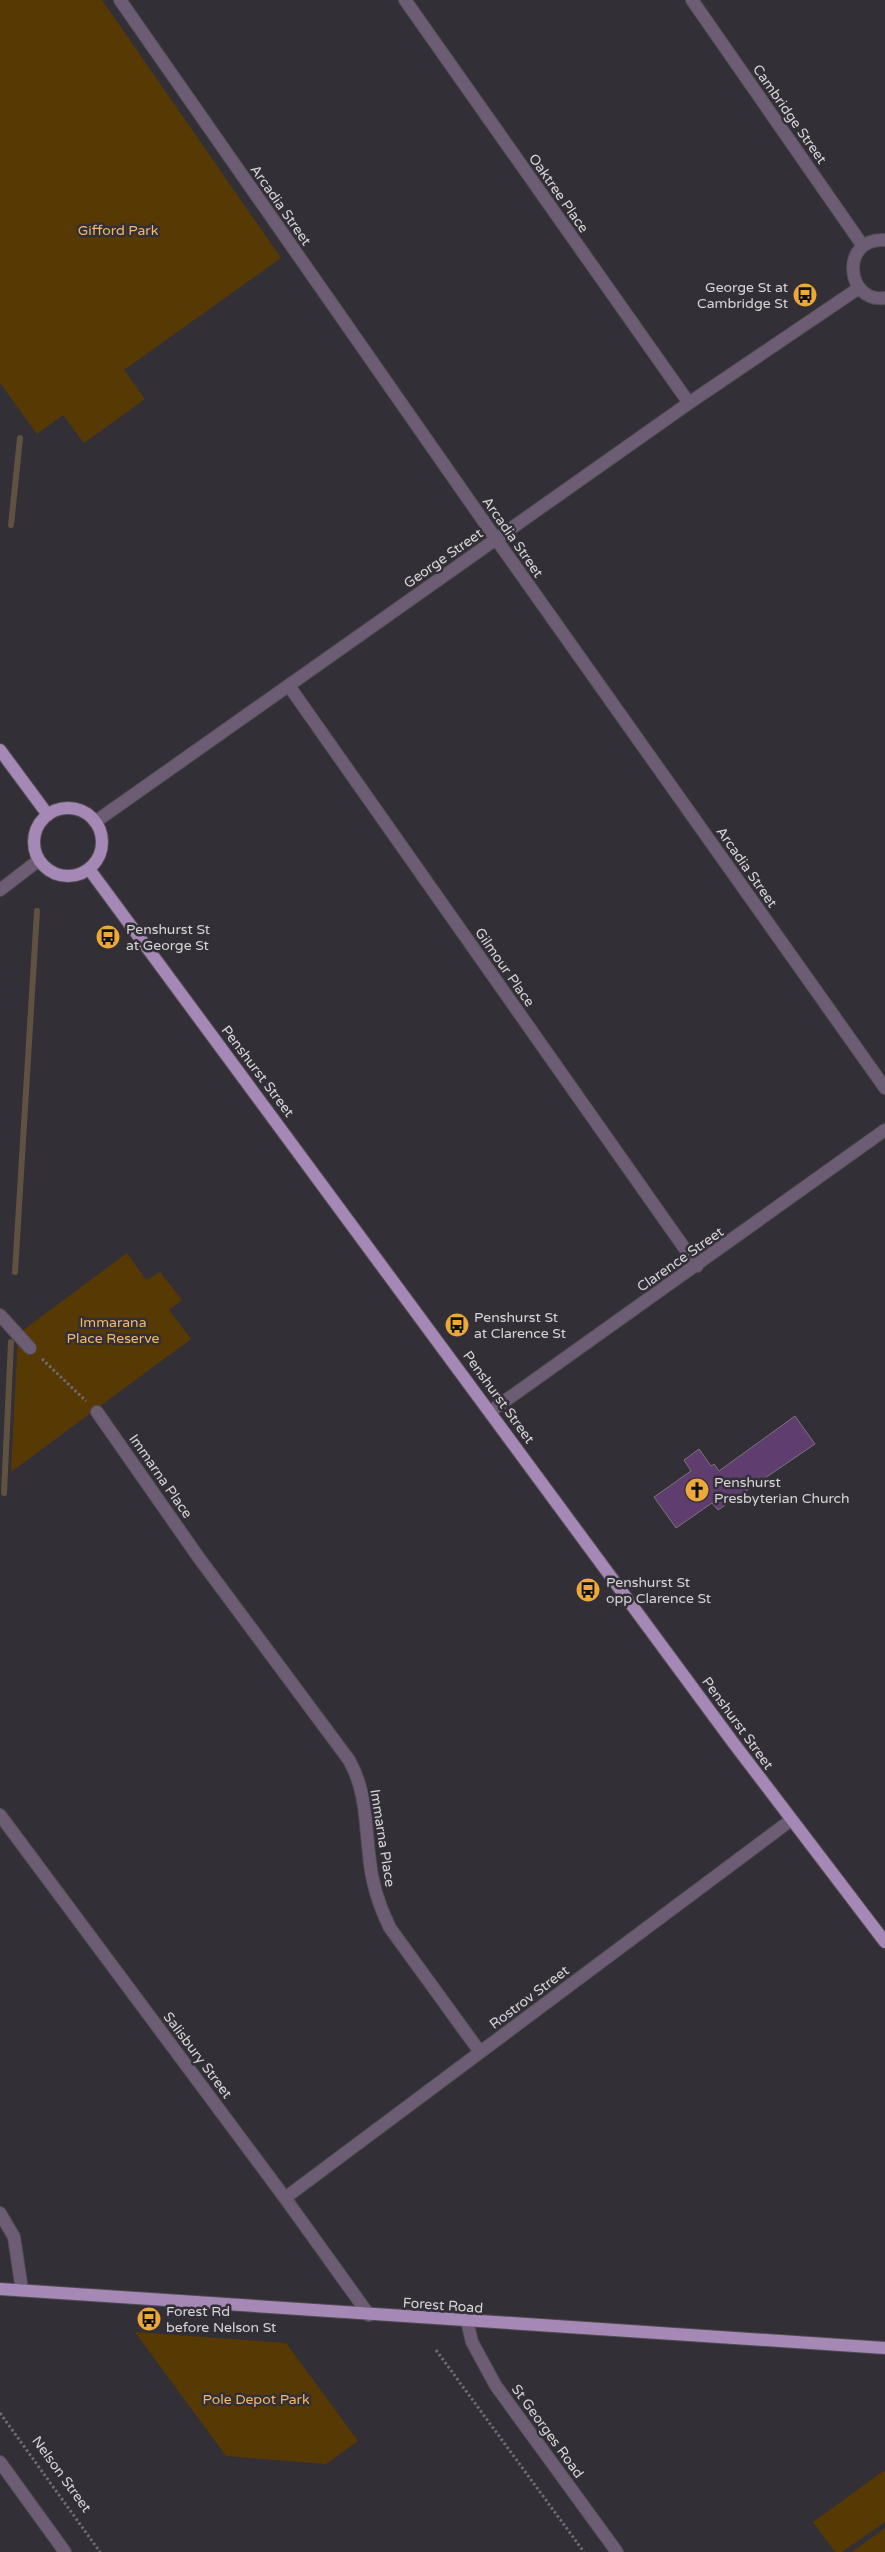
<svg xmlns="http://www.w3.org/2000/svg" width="885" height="2552" font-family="'Varela Round',sans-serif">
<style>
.green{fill:#573a03}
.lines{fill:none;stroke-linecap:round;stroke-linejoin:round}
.stream{stroke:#605241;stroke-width:6}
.building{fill:#5f3e6f;stroke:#79747b}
.minor-casing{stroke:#514d53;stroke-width:14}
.major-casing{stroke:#514d53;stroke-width:14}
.path{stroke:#6f6b71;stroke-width:3;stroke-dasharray:2.5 2.5;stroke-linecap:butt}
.minor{stroke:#6c5d74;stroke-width:12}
.major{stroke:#a588b5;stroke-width:12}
.labels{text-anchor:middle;stroke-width:5;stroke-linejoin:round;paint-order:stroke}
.street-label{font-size:14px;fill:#d7d4d8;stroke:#332f36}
.park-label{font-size:14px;fill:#f0b969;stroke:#332f36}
.poi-label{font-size:14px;fill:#d7d4d8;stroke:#332f36;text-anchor:start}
</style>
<rect width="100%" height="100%" fill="#332f36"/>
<path class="green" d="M0 0H102L281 258 124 370 145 399 84 443 63 415 37 434 0 383Z
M127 1253 146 1280 160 1272 182 1300 169 1310 191 1339 11 1472 18 1334Z
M135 2332 286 2343 358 2441 326 2464 226 2456Z
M885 2470V2522L842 2552H835L813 2522Z
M885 2528V2552H852Z"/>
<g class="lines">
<path class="stream" d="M11 525 20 438
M15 1272 37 911
M4 1493 11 1342"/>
</g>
<path class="building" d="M795 1416 815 1444 718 1510 712 1503 676 1528 654 1497 691 1471 684 1460 699 1449 711 1466 714 1464 719 1471Z"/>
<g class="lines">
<defs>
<path id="minor" d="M120 0 496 539 885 1088
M405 0 689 403
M692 0 863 246
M885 240C840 237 845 303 885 298
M289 686 697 1266
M95 822 689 403 859 288
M0 890 39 860
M0 1315 30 1348
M491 1411 885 1130
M97 1412 199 1558 349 1760C366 1790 365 1820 369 1854 371 1880 378 1904 390 1928L480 2052
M0 1815 285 2198 369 2315
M285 2198 791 1820
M0 2213 14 2237 22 2290
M467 2321 472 2342 496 2386 617 2552
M0 2462 65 2552"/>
<path id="major" d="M0 750 48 815
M34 842a34 34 0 1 1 68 0a34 34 0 1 1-68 0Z
M89 869 732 1741 885 1942
M0 2289 885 2348"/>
</defs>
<use href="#minor" class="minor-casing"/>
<use href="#major" class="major-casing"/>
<path class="path" d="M42 1359 86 1401
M436 2350 584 2552
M0 2413 100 2552"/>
<use href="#minor" class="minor"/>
<use href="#major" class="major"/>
</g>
<defs>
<symbol id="bus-disc" viewBox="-11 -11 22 22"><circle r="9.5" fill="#eca93a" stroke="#332f36"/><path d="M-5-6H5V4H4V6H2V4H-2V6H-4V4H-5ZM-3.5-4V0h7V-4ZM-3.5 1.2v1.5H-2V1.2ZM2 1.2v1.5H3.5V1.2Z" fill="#111"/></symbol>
<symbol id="church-disc" viewBox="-11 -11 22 22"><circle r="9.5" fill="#eca93a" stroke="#332f36"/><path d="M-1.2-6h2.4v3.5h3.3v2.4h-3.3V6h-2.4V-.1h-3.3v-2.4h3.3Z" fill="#111"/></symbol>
</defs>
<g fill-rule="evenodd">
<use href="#bus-disc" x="791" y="281" width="28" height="28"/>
<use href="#bus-disc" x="94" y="923" width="28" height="28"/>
<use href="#bus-disc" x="443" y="1311" width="28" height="28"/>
<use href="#church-disc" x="683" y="1476" width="28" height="28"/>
<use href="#bus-disc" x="574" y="1576" width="28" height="28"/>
<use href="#bus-disc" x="135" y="2305" width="28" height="28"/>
</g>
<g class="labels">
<g class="street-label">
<text transform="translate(790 114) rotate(55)" y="5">Cambridge Street</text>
<text transform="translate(559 193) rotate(55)" y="5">Oaktree Place</text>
<text transform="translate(281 205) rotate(55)" y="5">Arcadia Street</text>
<text transform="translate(513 537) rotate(55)" y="5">Arcadia Street</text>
<text transform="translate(443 558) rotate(-35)" y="5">George Street</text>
<text transform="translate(747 867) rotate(55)" y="5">Arcadia Street</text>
<text transform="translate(505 967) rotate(55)" y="5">Gilmour Place</text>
<text transform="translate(258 1071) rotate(53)" y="5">Penshurst Street</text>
<text transform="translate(680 1259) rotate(-35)" y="5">Clarence Street</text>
<text transform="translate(499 1397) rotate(54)" y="5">Penshurst Street</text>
<text transform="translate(161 1476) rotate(55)" y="5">Immarna Place</text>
<text transform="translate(738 1723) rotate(54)" y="5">Penshurst Street</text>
<text transform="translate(383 1838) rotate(81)" y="5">Immarna Place</text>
<text transform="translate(529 1997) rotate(-37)" y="5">Rostrov Street</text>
<text transform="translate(198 2055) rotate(53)" y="5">Salisbury Street</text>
<text transform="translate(443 2305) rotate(4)" y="5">Forest Road</text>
<text transform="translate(548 2431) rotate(54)" y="5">St Georges Road</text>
<text transform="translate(62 2474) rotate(54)" y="5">Nelson Street</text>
</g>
<g class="park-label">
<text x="118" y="235">Gifford Park</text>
<text x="113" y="1327">Immarana<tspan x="113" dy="16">Place Reserve</tspan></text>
<text x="256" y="2404">Pole Depot Park</text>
</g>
<g class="poi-label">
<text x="788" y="292" text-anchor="end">George St at<tspan x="788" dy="16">Cambridge St</tspan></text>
<text x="126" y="934">Penshurst St<tspan x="126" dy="16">at George St</tspan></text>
<text x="474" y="1322">Penshurst St<tspan x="474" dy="16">at Clarence St</tspan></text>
<text x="714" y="1487">Penshurst<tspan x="714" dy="16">Presbyterian Church</tspan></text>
<text x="606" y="1587">Penshurst St<tspan x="606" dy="16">opp Clarence St</tspan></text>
<text x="166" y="2316">Forest Rd<tspan x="166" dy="16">before Nelson St</tspan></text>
</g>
</g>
</svg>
